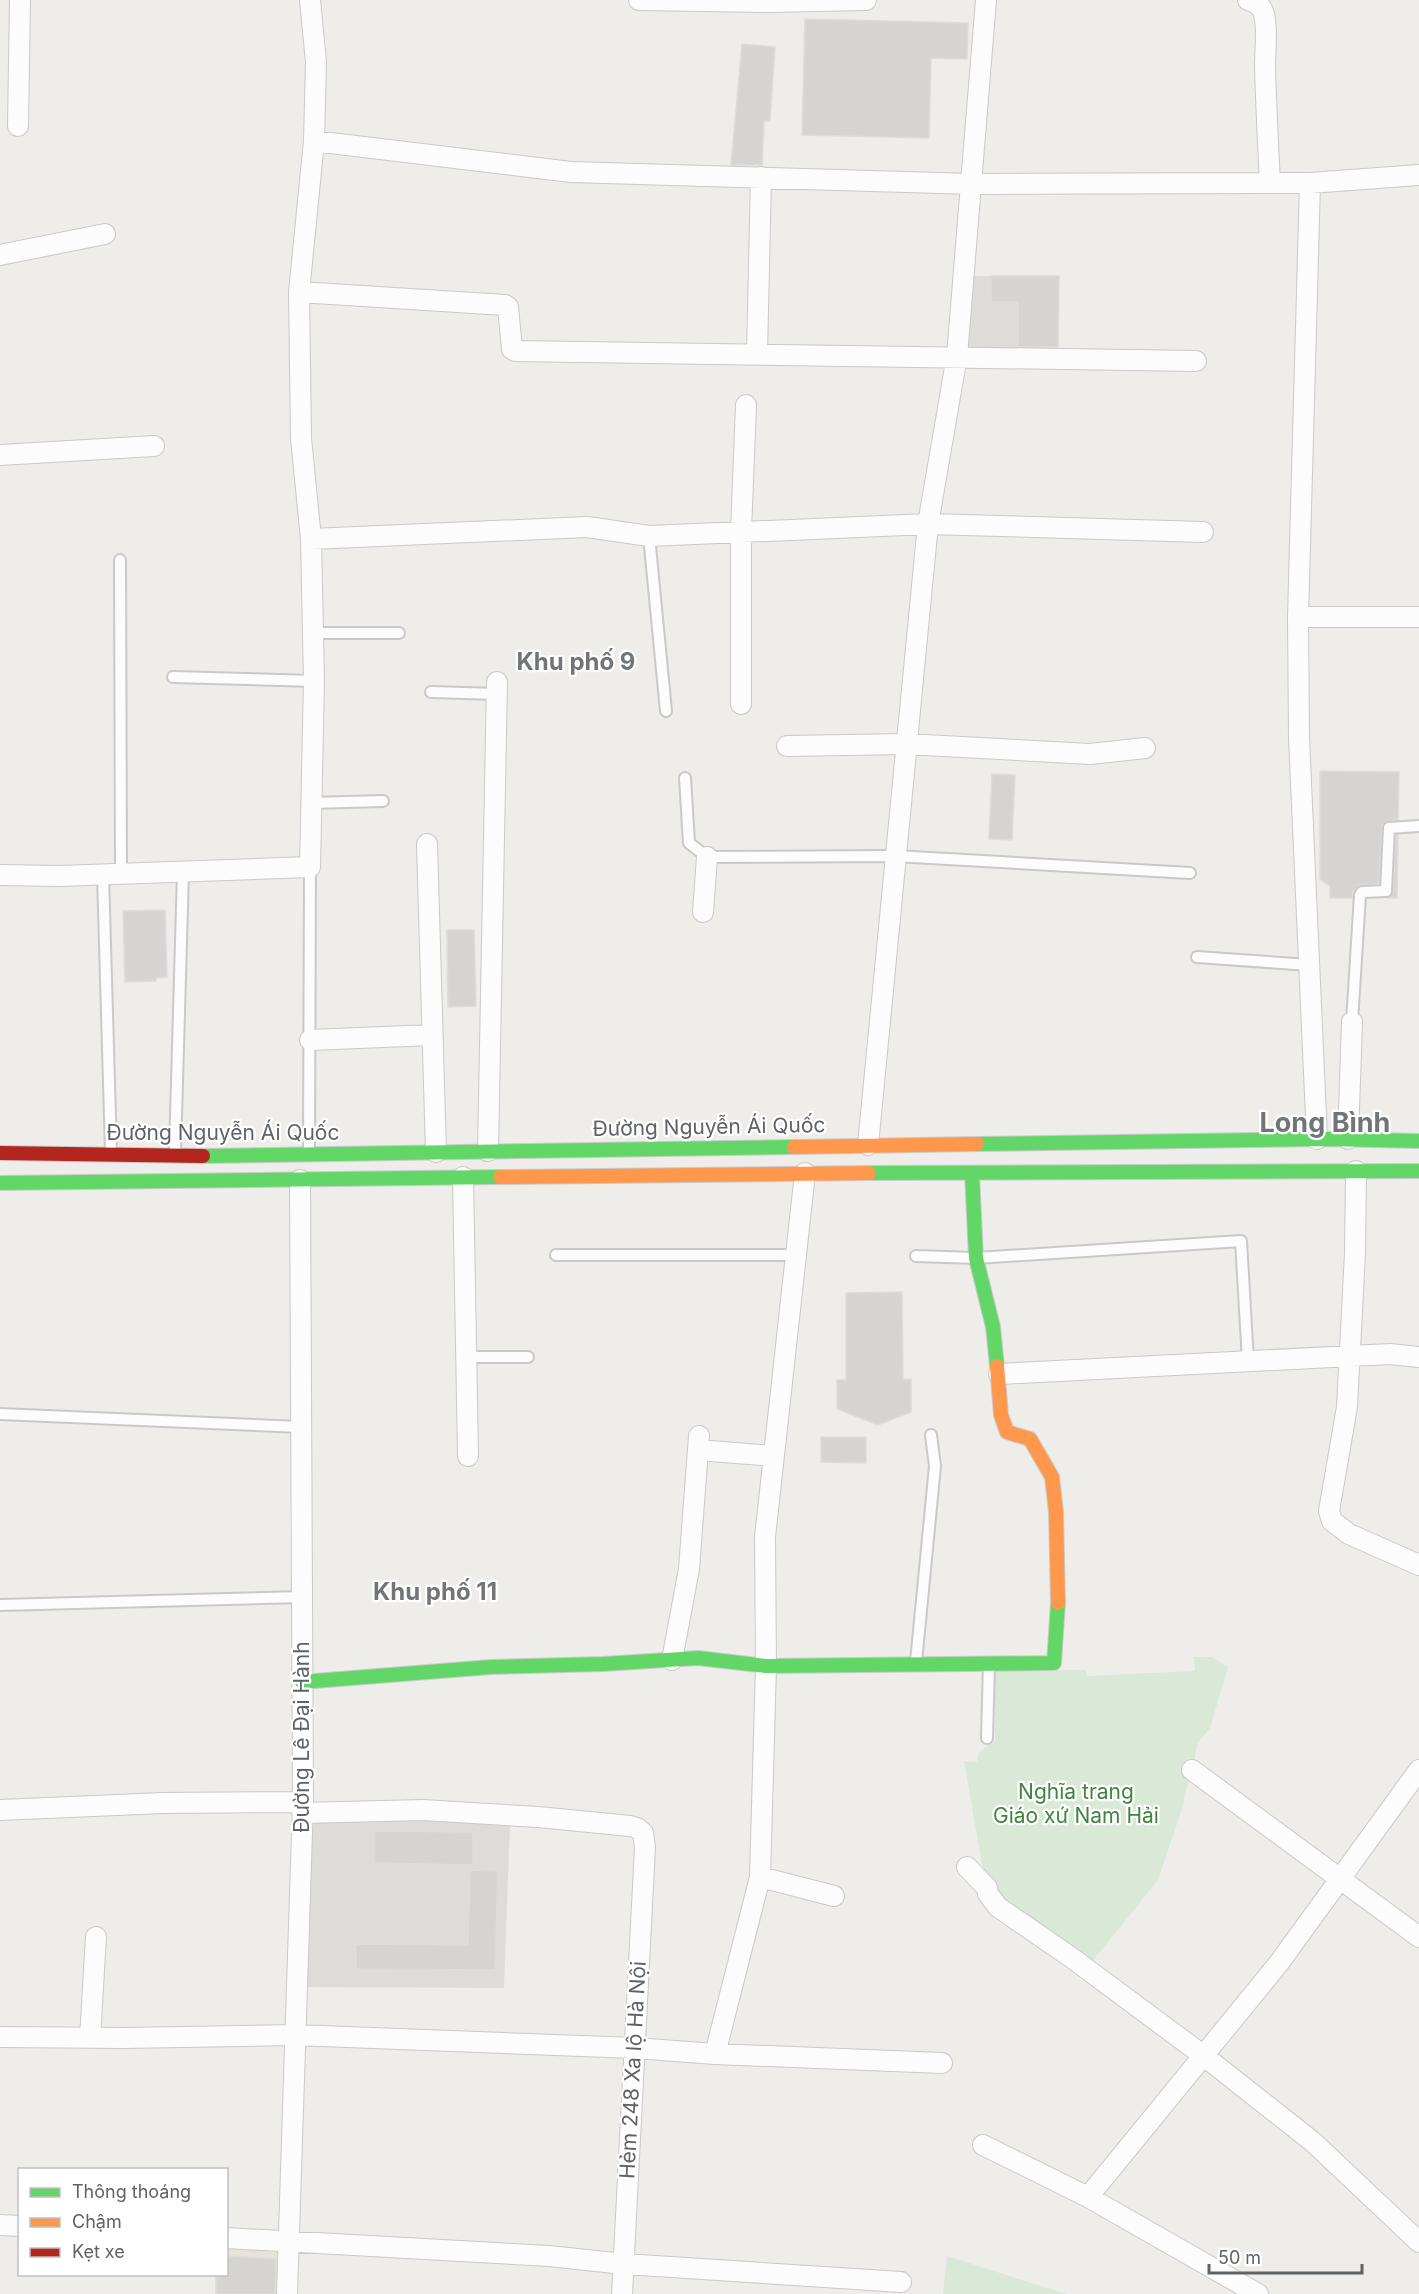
<svg xmlns="http://www.w3.org/2000/svg" width="1419" height="2294" font-family="Inter,sans-serif">
<style>
.commercial{fill:#e6e3d9}
.education{fill:#dedcd9}
.green{fill:#dae8d7}
.building{fill:#d5d4d2;stroke:#dedcd9;stroke-width:1.5}
.lines{fill:none;stroke-linecap:round;stroke-linejoin:round}
.lane-casing{stroke:#c9c9c9;stroke-width:14}
.street-casing{stroke:#c9c9c9;stroke-width:22}
.fast-casing{stroke:#cbcbcb;stroke-width:16}
.slow-casing{stroke:#cbcbcb;stroke-width:16}
.jam-casing{stroke:#cbcbcb;stroke-width:16}
.lane{stroke:#fcfcfc;stroke-width:10}
.street{stroke:#fcfcfc;stroke-width:20}
.fast{stroke:#63d668;stroke-width:14}
.slow{stroke:#ff974d;stroke-width:14}
.jam{stroke:#b3261e;stroke-width:14}
.labels{text-anchor:middle;stroke-width:4.5;stroke-linejoin:round;paint-order:stroke}
.street-label{font-size:21px;fill:#5f6366;stroke:#fff}
.park-label{font-size:21px;fill:#418442;stroke:#fff}
.quarter-label{font-size:24px;font-weight:bold;fill:#707578;stroke:#fff}
.district-label{font-size:27px;font-weight:bold;fill:#707578;stroke:#fff}
</style>
<rect width="100%" height="100%" fill="#eeedea"/>
<path class="commercial" d="M227 2245 281 2248 280 2294H216V2275L226 2274Z"/>
<path class="education" d="M972 276H1059L1058 351 966 349Z
M419 1817 510 1823 504 1988 304 1987 310 1820Z"/>
<path class="green" d="M1194 1657H1212L1228 1667 1210 1728 1198 1743 1181 1812 1158 1880 1091 1963 1003 1902 984 1875 964 1761 977 1762 979 1752 995 1741V1670H1086L1087 1676 1195 1671Z
M947 2256 1066 2294H943Z"/>
<path class="building" d="M805 19 968 23 967 59 931 58 929 138 802 135Z
M742 44 775 47 770 121H764L762 165H731Z
M991 276H1059L1058 347 1018 346V302H991Z
M1320 771 1399 772 1398 820 1388 821 1382 825 1379 884 1359 885 1353 891 1352 898H1330V886L1320 879Z
M992 774 1015 775 1012 840 989 839Z
M1396 835H1398L1397 898H1388L1393 891Z
M165 910 167 977 156 978V981L125 982 123 911Z
M447 930H474L476 1006 448 1007Z
M902 1292 903 1379H911V1412L878 1425 837 1409V1380H846V1293Z
M821 1437H866V1463L821 1462Z
M374 1831 473 1832V1865L374 1863Z
M470 1870 498 1871 495 1970 356 1969V1944L468 1945Z
M226 2256 276 2259 275 2294H216V2274H226Z"/>
<g class="lines">
<defs>
<path id="lane" d="M649 536 666 711
M120 560 121 874
M313 633H399
M173 677 314 681
M431 692 497 694
M685 778 689 843 707 857 895 856 1190 873
M311 803 383 801
M103 875 111 1152
M1197 957 1309 965
M1352 1022 1360 895 1362 892 1386 891 1389 828 1419 826
M309 1151 310 867
M175 1152 183 872
M556 1255H795
M916 1256 976 1258 1241 1241 1248 1361
M466 1357H528
M0 1414 301 1427
M0 1605 302 1597
M916 1662 935 1466 931 1435
M987 1738 989 1663"/>
<path id="street" d="M639 0 770 2 866 0
M1248 0C1256 2 1262 6 1264 14 1268 31 1265 49 1265 66 1266 105 1268 144 1270 183
M18 126 20 0
M314 141 571 172 973 184 1310 183 1419 175
M1310 183 1298 617 1299 738 1317 1139
M0 255 105 234
M299 292 505 305 508 307 512 349 515 351 1196 361
M757 354 761 177
M0 455 154 446
M311 539 587 527 649 536 928 524 1203 532
M1298 617H1419
M741 704V532L746 405
M787 746 906 744 1090 754 1145 748
M427 844 436 1152
M0 875 59 876 310 867 314 681 311 539 301 438 299 292 314 141 316 62 310 0
M703 912 707 857
M310 1040 432 1035
M1348 1139 1352 1022
M868 1145 928 524 957 356 986 0
M488 1151 497 682
M1356 1171 1355 1253 1347 1407 1329 1511 1332 1521 1349 1534 1419 1565
M463 1177 468 1456
M999 1374 1390 1354 1419 1357
M698 1450 773 1456
M672 1660 689 1569 699 1436
M1192 1770 1419 1937
M0 1810 163 1803 303 1802
M302 1813 423 1810 538 1817 630 1826 637 1828 643 1833 645 1847 622 2294
M967 1867 987 1888 988 1894 998 1907 1072 1958 1204 2056 1313 2142 1419 2242
M760 1877 834 1896
M0 2037 124 2038 295 2035 635 2048 715 2054 942 2063
M90 2038 96 1937
M715 2054 760 1877 766 1666 765 1537 805 1173
M983 2145 1088 2197 1258 2294
M1088 2197 1279 1963 1419 1770
M0 2225 20 2226
M226 2238 549 2256 624 2264 901 2282
M287 2294 303 1802 300 1180"/>
<path id="fast" d="M977 1144 1327 1139 1419 1141
M203 1156 794 1147
M869 1173 1419 1171
M972 1173 976 1258 993 1327 997 1366
M0 1183 500 1177
M302 1682 491 1667 603 1664 698 1658 766 1666 1054 1663 1058 1603"/>
<path id="slow" d="M794 1147 977 1144
M500 1177 869 1173
M997 1366 1001 1415 1007 1432 1030 1439 1052 1477 1056 1512 1058 1603"/>
<path id="jam" d="M0 1153 203 1156"/>
</defs>
<use href="#lane" class="lane-casing"/>
<use href="#street" class="street-casing"/>
<use href="#fast" class="fast-casing"/>
<use href="#slow" class="slow-casing"/>
<use href="#jam" class="jam-casing"/>
<use href="#lane" class="lane"/>
<use href="#street" class="street"/>
<use href="#fast" class="fast"/>
<use href="#slow" class="slow"/>
<use href="#jam" class="jam"/>
</g>
<g class="labels">
<g class="street-label">
<text transform="translate(709 1127) rotate(-1)" y="7">Đường Nguyễn Ái Quốc</text>
<text x="223" y="1140">Đường Nguyễn Ái Quốc</text>
<text transform="translate(302 1737) rotate(-90)" y="7">Đường Lê Đại Hành</text>
<text transform="translate(633 2070) rotate(-87)" y="7">Hẻm 248 Xa lộ Hà Nội</text>
</g>
<g class="park-label">
<text x="1076" y="1799">Nghĩa trang<tspan x="1076" dy="24">Giáo xứ Nam Hải</tspan></text>
</g>
<g class="quarter-label">
<text x="576" y="670">Khu phố 9</text>
<text x="435" y="1600">Khu phố 11</text>
</g>
<g class="district-label">
<text x="1325" y="1132">Long Bình</text>
</g>
</g>
<rect x="18" y="2168" width="210" height="108" fill="#ffffff" stroke="#bfc1c2" stroke-width="1.5"/>
<rect x="30" y="2188" width="30" height="9" fill="#63d668" stroke="#bfc1c2" stroke-width="1.5"/>
<text x="72" y="2198" font-size="18" fill="#5f6366">Thông thoáng</text>
<rect x="30" y="2218" width="30" height="9" fill="#ff974d" stroke="#bfc1c2" stroke-width="1.5"/>
<text x="72" y="2228" font-size="18" fill="#5f6366">Chậm</text>
<rect x="30" y="2248" width="30" height="9" fill="#b3261e" stroke="#bfc1c2" stroke-width="1.5"/>
<text x="72" y="2258" font-size="18" fill="#5f6366">Kẹt xe</text>
<path d="M1209 2264v9h153v-9" fill="none" stroke="#5f6366" stroke-width="3"/>
<text x="1218" y="2264" font-size="18" fill="#5f6366" stroke="#ffffff" stroke-width="4.5" paint-order="stroke">50 m</text>
</svg>
